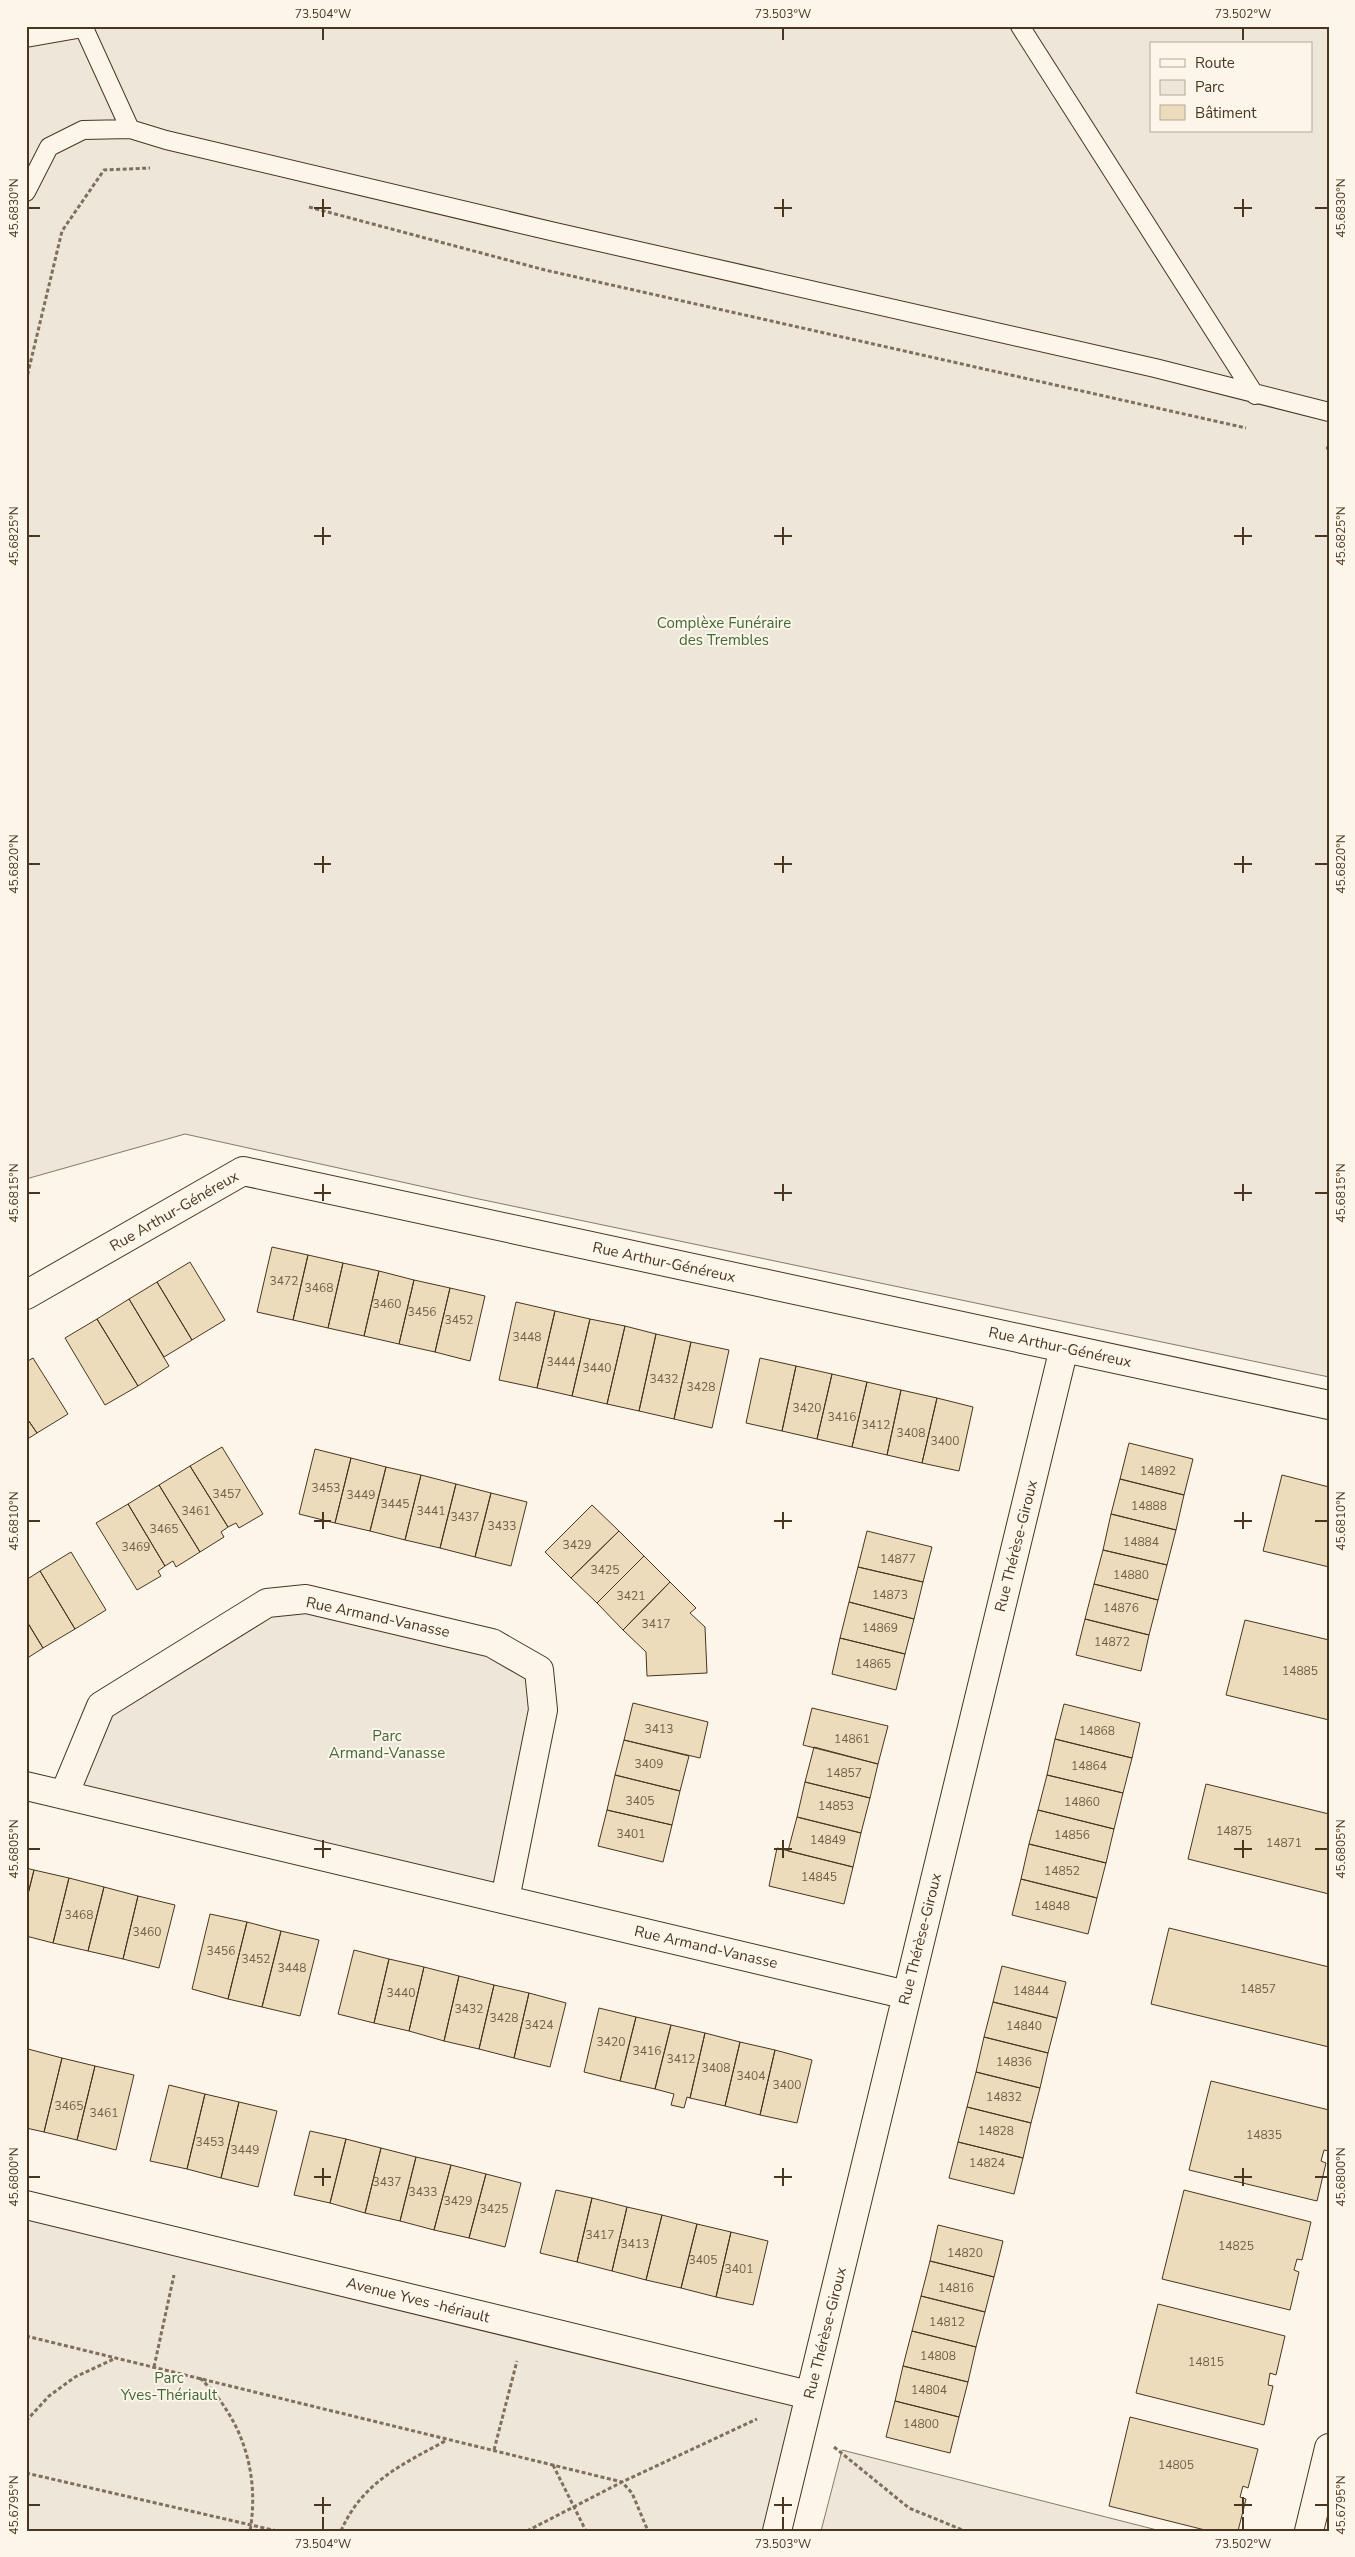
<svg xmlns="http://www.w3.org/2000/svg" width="1355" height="2557" font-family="'Nunito Sans',sans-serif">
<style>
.green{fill:#ede6d9;stroke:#887966;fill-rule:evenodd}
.building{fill:#ecdcbc;stroke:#4a3520}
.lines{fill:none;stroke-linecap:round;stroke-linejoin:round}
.service-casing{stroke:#4a3520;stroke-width:20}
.minor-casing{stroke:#4a3520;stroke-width:30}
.path{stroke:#7f6f5c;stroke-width:3;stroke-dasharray:4 2.5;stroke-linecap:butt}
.service{stroke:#fbf6e9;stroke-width:18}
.minor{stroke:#fbf6e9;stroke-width:28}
.ticks{fill:none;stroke:#4a3520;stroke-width:2}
.labels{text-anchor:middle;stroke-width:4;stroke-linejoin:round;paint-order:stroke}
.number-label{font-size:12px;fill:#725f47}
.park-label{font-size:15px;fill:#436837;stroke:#fbf6e9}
.street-label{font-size:15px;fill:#4a3520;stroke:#fbf6e9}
.neatline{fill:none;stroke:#4a3520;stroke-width:2}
.ticks-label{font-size:12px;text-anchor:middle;fill:#4a3520}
</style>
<rect width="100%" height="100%" fill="#fbf6e9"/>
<path class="green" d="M26 26H1329V1377L474 1198 185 1134 26 1179ZM1151 44H1311V131H1151Z
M306 1599 539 1670 505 1899 64 1795 101 1706 267 1603Z
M26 2205 809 2395 777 2531H26Z
M842 2450 1161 2531H821Z"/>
<path class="building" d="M272 1247 308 1255 293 1320 257 1312Z
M308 1255 343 1263 328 1328 293 1320Z
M190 1262 225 1320 192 1340 157 1282Z
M343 1263 379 1271 364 1336 328 1328Z
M379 1271 414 1280 399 1344 364 1336Z
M414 1280 450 1288 435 1352 399 1344Z
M157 1282 192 1340 164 1357 129 1299Z
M450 1288 485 1296 470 1361 435 1352Z
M129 1299 169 1366 138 1386 97 1319Z
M516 1302 555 1311 537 1388 499 1380Z
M555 1311 590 1319 572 1396 537 1388Z
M97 1319 138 1386 105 1405 65 1338Z
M590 1319 625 1326 607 1404 572 1396Z
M625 1326 656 1334 639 1411 607 1404Z
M656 1334 691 1342 674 1419 639 1411Z
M691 1342 729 1350 712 1428 674 1419Z
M33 1358 68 1414 37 1433 26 1417V1362Z
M760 1358 796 1366 782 1431 746 1423Z
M796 1366 832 1374 817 1439 782 1431Z
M832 1374 867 1382 852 1447 817 1439Z
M867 1382 901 1390 887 1455 852 1447Z
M901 1390 937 1398 922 1463 887 1455Z
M937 1398 973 1407 959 1471 922 1463Z
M26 1417 37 1433 26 1440Z
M1129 1443 1193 1459 1184 1495 1120 1479Z
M222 1447 263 1514 239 1528 236 1523 228 1527 190 1466Z
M315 1449 351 1458 335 1523 299 1514Z
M351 1458 386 1467 370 1531 335 1523Z
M190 1466 228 1527 221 1532 224 1537 200 1552 159 1485Z
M386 1467 421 1475 405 1540 370 1531Z
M421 1475 456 1484 440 1548 405 1540Z
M1282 1475 1329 1487V1567L1263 1551Z
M1120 1479 1184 1495 1176 1530 1111 1514Z
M456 1484 491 1493 475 1557 440 1548Z
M159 1485 200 1552 176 1567 173 1561 165 1566 128 1504Z
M491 1493 527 1502 511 1566 475 1557Z
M128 1504 165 1566 158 1571 161 1576 137 1590 96 1523Z
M592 1505 619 1531 571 1578 545 1552Z
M1111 1514 1176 1530 1167 1565 1103 1550Z
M619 1531 644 1556 597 1603 571 1578Z
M867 1531 932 1547 923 1582 858 1567Z
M1103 1550 1167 1565 1158 1600 1094 1584Z
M71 1552 106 1610 75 1629 40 1571Z
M644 1556 670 1582 623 1630 597 1603Z
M858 1567 923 1582 914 1619 849 1602Z
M40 1571 75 1629 43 1648 26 1620V1580Z
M670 1582 696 1608 690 1613 705 1627 707 1673 647 1676 646 1652 623 1630Z
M1094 1584 1158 1600 1149 1635 1085 1619Z
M849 1602 914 1619 905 1654 840 1638Z
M1085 1619 1149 1635 1141 1671 1076 1655Z
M26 1620 43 1648 26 1659Z
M1245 1620 1329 1640V1720L1226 1695Z
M840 1638 905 1654 896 1690 832 1674Z
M633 1703 708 1722 700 1758 624 1740Z
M1064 1704 1140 1723 1132 1758 1055 1739Z
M812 1708 888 1726 878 1764 803 1745Z
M1055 1739 1132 1758 1123 1793 1047 1775Z
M624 1740 689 1756 680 1791 615 1775Z
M814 1747 878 1764 870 1798 805 1782Z
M615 1775 680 1791 672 1825 607 1810Z
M1047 1775 1123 1793 1114 1829 1038 1810Z
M805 1782 870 1798 861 1833 797 1817Z
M1206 1784 1329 1814V1894L1188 1859Z
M607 1810 672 1825 663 1862 598 1846Z
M1038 1810 1114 1829 1106 1863 1029 1844Z
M797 1817 861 1833 853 1867 788 1851Z
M1029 1844 1106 1863 1097 1898 1021 1879Z
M777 1848 853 1867 844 1904 769 1886Z
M26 1868 34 1870 26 1902Z
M34 1870 69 1878 53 1943 26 1936V1902Z
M69 1878 104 1887 88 1951 53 1943Z
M1021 1879 1097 1898 1088 1934 1012 1915Z
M104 1887 138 1896 123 1959 88 1951Z
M138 1896 175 1905 159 1968 123 1959Z
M210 1914 247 1922 228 1999 192 1989Z
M247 1922 281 1931 262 2007 228 1999Z
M1169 1928 1329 1967V2047L1151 2004Z
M281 1931 319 1940 300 2016 262 2007Z
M354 1950 389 1959 374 2023 338 2014Z
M389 1959 424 1967 409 2031 374 2023Z
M1002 1966 1066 1982 1057 2018 993 2002Z
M424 1967 459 1976 444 2041 409 2031Z
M459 1976 494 1985 479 2049 444 2041Z
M494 1985 529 1993 514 2058 479 2049Z
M529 1993 566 2003 550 2067 514 2058Z
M993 2002 1057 2018 1048 2053 984 2037Z
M599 2008 636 2017 620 2081 584 2072Z
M636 2017 671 2025 655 2089 620 2081Z
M671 2025 705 2033 690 2098 687 2097 684 2108 671 2105 674 2094 655 2089Z
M705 2033 740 2042 725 2106 690 2098Z
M984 2037 1048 2053 1040 2088 976 2072Z
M740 2042 775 2050 760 2115 725 2106Z
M28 2049 62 2058 44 2132 26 2128Z
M775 2050 812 2060 797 2123 760 2115Z
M62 2058 95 2066 77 2140 44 2132Z
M95 2066 134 2075 116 2150 77 2140Z
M976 2072 1040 2088 1031 2123 967 2107Z
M1211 2081 1329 2110V2151L1324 2150 1321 2161 1326 2163 1317 2201 1189 2170Z
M169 2085 205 2094 187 2169 150 2161Z
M205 2094 239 2102 221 2178 187 2169Z
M239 2102 277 2111 258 2187 221 2178Z
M967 2107 1031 2123 1023 2158 958 2142Z
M310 2131 346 2139 330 2203 294 2195Z
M346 2139 381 2148 365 2213 330 2203Z
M958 2142 1023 2158 1014 2194 949 2178Z
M381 2148 416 2157 400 2221 365 2213Z
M416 2157 451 2165 434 2230 400 2221Z
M451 2165 486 2174 469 2238 434 2230Z
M486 2174 521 2183 505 2247 469 2238Z
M556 2190 592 2198 577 2262 540 2253Z
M1184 2190 1311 2222 1302 2260 1297 2259 1294 2270 1299 2272 1290 2310 1162 2279Z
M592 2198 627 2207 612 2271 577 2262Z
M627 2207 662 2215 646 2280 612 2271Z
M662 2215 697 2224 681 2288 646 2280Z
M697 2224 731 2232 716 2297 681 2288Z
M938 2225 1003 2241 994 2277 930 2261Z
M731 2232 768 2241 753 2305 716 2297Z
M930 2261 994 2277 985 2312 921 2296Z
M921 2296 985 2312 976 2347 912 2331Z
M1158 2304 1285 2336 1276 2375 1270 2373 1268 2385 1273 2386 1264 2425 1136 2393Z
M912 2331 976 2347 968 2382 903 2366Z
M903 2366 968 2382 959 2417 895 2401Z
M895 2401 959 2417 950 2453 886 2437Z
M1130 2417 1258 2449 1248 2488 1243 2486 1240 2497 1246 2499 1238 2531H1209L1109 2506Z"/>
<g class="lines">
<defs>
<path id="service" d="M1020 26 1255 395
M26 38 83 28
M130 129 166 140 555 232 1155 368 1329 412
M26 192 49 147 83 130 130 129 83 26"/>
<path id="minor" d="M26 1295 243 1171 1329 1405
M26 1786 907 1995
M64 1795 101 1706 267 1603 306 1599 492 1643 539 1670 543 1710 505 1899
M26 2205 809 2395
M777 2531 1064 1348
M1309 2531 1329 2448"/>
</defs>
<use href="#service" class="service-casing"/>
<use href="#minor" class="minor-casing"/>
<path class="path" d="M309 207 545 270 1246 428
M26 381 62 231 104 170 150 168
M1326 448H1329
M26 2336 622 2482 757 2419
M154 2367 174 2275
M200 2378C242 2418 260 2473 250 2531
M26 2421 49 2396 75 2377 116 2358
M834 2447 909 2508 965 2531
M494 2450 517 2361
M553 2465 586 2531
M26 2473 277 2531
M341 2531C362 2482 403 2464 447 2440
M527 2531 622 2482 632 2493 648 2531"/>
<use href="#service" class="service"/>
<use href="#minor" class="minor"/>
</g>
<path class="ticks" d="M323 28V40M783 28V40M1243 28V40M323 199V217M783 199V217M1243 199V217M28 208H40M314 208H331M774 208H792M1234 208H1252M1315 208H1328M323 527V545M783 527V545M1243 527V545M28 536H40M314 536H331M774 536H792M1234 536H1252M1315 536H1328M323 856V873M783 856V873M1243 856V873M28 864H40M314 864H331M774 864H792M1234 864H1252M1315 864H1328M323 1184V1201M783 1184V1201M1243 1184V1201M28 1193H40M314 1193H331M774 1193H792M1234 1193H1252M1315 1193H1328M323 1512V1529M783 1512V1529M1243 1512V1529M28 1521H40M314 1521H331M774 1521H792M1234 1521H1252M1315 1521H1328M323 1840V1858M783 1840V1858M1243 1840V1858M28 1849H40M314 1849H331M774 1849H792M1234 1849H1252M1315 1849H1328M323 2168V2186M783 2168V2186M1243 2168V2186M28 2177H40M314 2177H331M774 2177H792M1234 2177H1252M1315 2177H1328M323 2497V2514M783 2497V2514M1243 2497V2514M28 2505H40M314 2505H331M774 2505H792M1234 2505H1252M1315 2505H1328M323 2517V2530M783 2517V2530M1243 2517V2530"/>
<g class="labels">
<g class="number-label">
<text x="284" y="1285">3472</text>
<text x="319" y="1292">3468</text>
<text x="387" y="1308">3460</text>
<text x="422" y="1316">3456</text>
<text x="459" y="1324">3452</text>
<text x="527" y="1341">3448</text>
<text x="561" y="1366">3444</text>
<text x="597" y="1372">3440</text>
<text x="664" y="1383">3432</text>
<text x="701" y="1391">3428</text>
<text x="807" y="1412">3420</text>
<text x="842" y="1421">3416</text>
<text x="876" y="1429">3412</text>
<text x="911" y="1437">3408</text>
<text x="945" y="1445">3400</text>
<text x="1158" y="1475">14892</text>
<text x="326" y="1492">3453</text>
<text x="227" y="1498">3457</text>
<text x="361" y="1499">3449</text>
<text x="395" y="1508">3445</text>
<text x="1149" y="1510">14888</text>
<text x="196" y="1515">3461</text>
<text x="431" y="1515">3441</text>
<text x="465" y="1521">3437</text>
<text x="502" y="1530">3433</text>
<text x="164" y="1533">3465</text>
<text x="1141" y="1546">14884</text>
<text x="577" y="1549">3429</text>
<text x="136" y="1551">3469</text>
<text x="898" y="1563">14877</text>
<text x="605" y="1574">3425</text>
<text x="1131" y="1579">14880</text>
<text x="890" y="1599">14873</text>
<text x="631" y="1600">3421</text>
<text x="1121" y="1612">14876</text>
<text x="656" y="1628">3417</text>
<text x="880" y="1632">14869</text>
<text x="1112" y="1646">14872</text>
<text x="873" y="1668">14865</text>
<text x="1300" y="1675">14885</text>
<text x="659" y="1733">3413</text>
<text x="1097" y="1735">14868</text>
<text x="852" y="1743">14861</text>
<text x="649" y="1768">3409</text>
<text x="1089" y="1770">14864</text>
<text x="844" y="1777">14857</text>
<text x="640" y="1805">3405</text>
<text x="1082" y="1806">14860</text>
<text x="836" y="1810">14853</text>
<text x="1234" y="1835">14875</text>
<text x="631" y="1838">3401</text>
<text x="1072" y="1839">14856</text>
<text x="828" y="1844">14849</text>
<text x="1284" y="1847">14871</text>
<text x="1062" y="1875">14852</text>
<text x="819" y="1881">14845</text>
<text x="1052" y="1910">14848</text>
<text x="79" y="1919">3468</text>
<text x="147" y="1936">3460</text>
<text x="221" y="1955">3456</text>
<text x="256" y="1963">3452</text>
<text x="292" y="1972">3448</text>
<text x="1258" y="1993">14857</text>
<text x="1031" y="1995">14844</text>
<text x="401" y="1997">3440</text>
<text x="469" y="2013">3432</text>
<text x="504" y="2022">3428</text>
<text x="539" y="2029">3424</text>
<text x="1024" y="2030">14840</text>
<text x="611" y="2046">3420</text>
<text x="647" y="2055">3416</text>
<text x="681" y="2063">3412</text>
<text x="1014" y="2066">14836</text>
<text x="716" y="2072">3408</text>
<text x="751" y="2080">3404</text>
<text x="787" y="2089">3400</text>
<text x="1004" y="2101">14832</text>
<text x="69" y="2110">3465</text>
<text x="104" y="2117">3461</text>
<text x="996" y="2135">14828</text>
<text x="1264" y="2139">14835</text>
<text x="210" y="2146">3453</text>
<text x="245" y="2154">3449</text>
<text x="987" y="2167">14824</text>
<text x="387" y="2186">3437</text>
<text x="423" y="2196">3433</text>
<text x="458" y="2205">3429</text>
<text x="494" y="2213">3425</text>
<text x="600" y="2239">3417</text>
<text x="635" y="2248">3413</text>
<text x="1236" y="2250">14825</text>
<text x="965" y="2257">14820</text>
<text x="703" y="2264">3405</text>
<text x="739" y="2273">3401</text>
<text x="956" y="2292">14816</text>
<text x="947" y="2326">14812</text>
<text x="938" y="2360">14808</text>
<text x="1206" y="2366">14815</text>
<text x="929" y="2394">14804</text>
<text x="921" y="2428">14800</text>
<text x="1176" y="2469">14805</text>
</g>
<g class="park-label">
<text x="724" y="628">Complèxe Funéraire<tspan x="724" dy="17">des Trembles</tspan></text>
<text x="387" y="1741">Parc<tspan x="387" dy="17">Armand-Vanasse</tspan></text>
<text x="169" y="2383">Parc<tspan x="169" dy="17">Yves-Thériault</tspan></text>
</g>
<g class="street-label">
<text transform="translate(174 1211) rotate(-30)" y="5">Rue Arthur-Généreux</text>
<text transform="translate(664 1262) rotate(12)" y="5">Rue Arthur-Généreux</text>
<text transform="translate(1060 1347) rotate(12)" y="5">Rue Arthur-Généreux</text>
<text transform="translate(1016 1546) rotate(-76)" y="5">Rue Thérèse-Giroux</text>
<text transform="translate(378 1617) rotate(12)" y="5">Rue Armand-Vanasse</text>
<text transform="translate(920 1939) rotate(-76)" y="5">Rue Thérèse-Giroux</text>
<text transform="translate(706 1947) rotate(13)" y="5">Rue Armand-Vanasse</text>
<text transform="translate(418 2300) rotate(14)" y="5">Avenue Yves -hériault</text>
<text transform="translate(825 2333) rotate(-76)" y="5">Rue Thérèse-Giroux</text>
</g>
</g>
<rect width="1355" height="2557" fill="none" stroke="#fbf6e9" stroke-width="55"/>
<rect x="1150" y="42" width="162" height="90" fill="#fbf6e9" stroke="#b4a999"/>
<rect x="1160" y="59" width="25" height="8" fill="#fbf6e9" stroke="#b4a999"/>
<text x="1195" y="68" font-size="15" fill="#4a3520">Route</text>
<rect x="1160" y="80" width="25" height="15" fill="#ede6d9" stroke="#b4a999"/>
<text x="1195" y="92" font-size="15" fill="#4a3520">Parc</text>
<rect x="1160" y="105" width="25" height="15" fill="#ecdcbc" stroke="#b4a999"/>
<text x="1195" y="118" font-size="15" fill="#4a3520">Bâtiment</text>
<rect x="28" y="28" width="1300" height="2502" class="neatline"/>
<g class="ticks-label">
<text x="323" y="18">73.504°W</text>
<text x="783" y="18">73.503°W</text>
<text x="1243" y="18">73.502°W</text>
<text transform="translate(14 208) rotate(-90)" y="4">45.6830°N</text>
<text transform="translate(1341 208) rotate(-90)" y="4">45.6830°N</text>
<text transform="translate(14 536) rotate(-90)" y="4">45.6825°N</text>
<text transform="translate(1341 536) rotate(-90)" y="4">45.6825°N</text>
<text transform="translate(14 864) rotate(-90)" y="4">45.6820°N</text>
<text transform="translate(1341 864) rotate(-90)" y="4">45.6820°N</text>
<text transform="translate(14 1193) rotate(-90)" y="4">45.6815°N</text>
<text transform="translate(1341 1193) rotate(-90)" y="4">45.6815°N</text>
<text transform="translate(14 1521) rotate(-90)" y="4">45.6810°N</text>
<text transform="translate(1341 1521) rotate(-90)" y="4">45.6810°N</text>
<text transform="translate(14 1849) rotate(-90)" y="4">45.6805°N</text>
<text transform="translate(1341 1849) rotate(-90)" y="4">45.6805°N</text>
<text transform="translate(14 2177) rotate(-90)" y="4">45.6800°N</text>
<text transform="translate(1341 2177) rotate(-90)" y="4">45.6800°N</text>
<text transform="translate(14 2505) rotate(-90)" y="4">45.6795°N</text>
<text transform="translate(1341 2505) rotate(-90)" y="4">45.6795°N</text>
<text x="323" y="2548">73.504°W</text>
<text x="783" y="2548">73.503°W</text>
<text x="1243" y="2548">73.502°W</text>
</g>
</svg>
